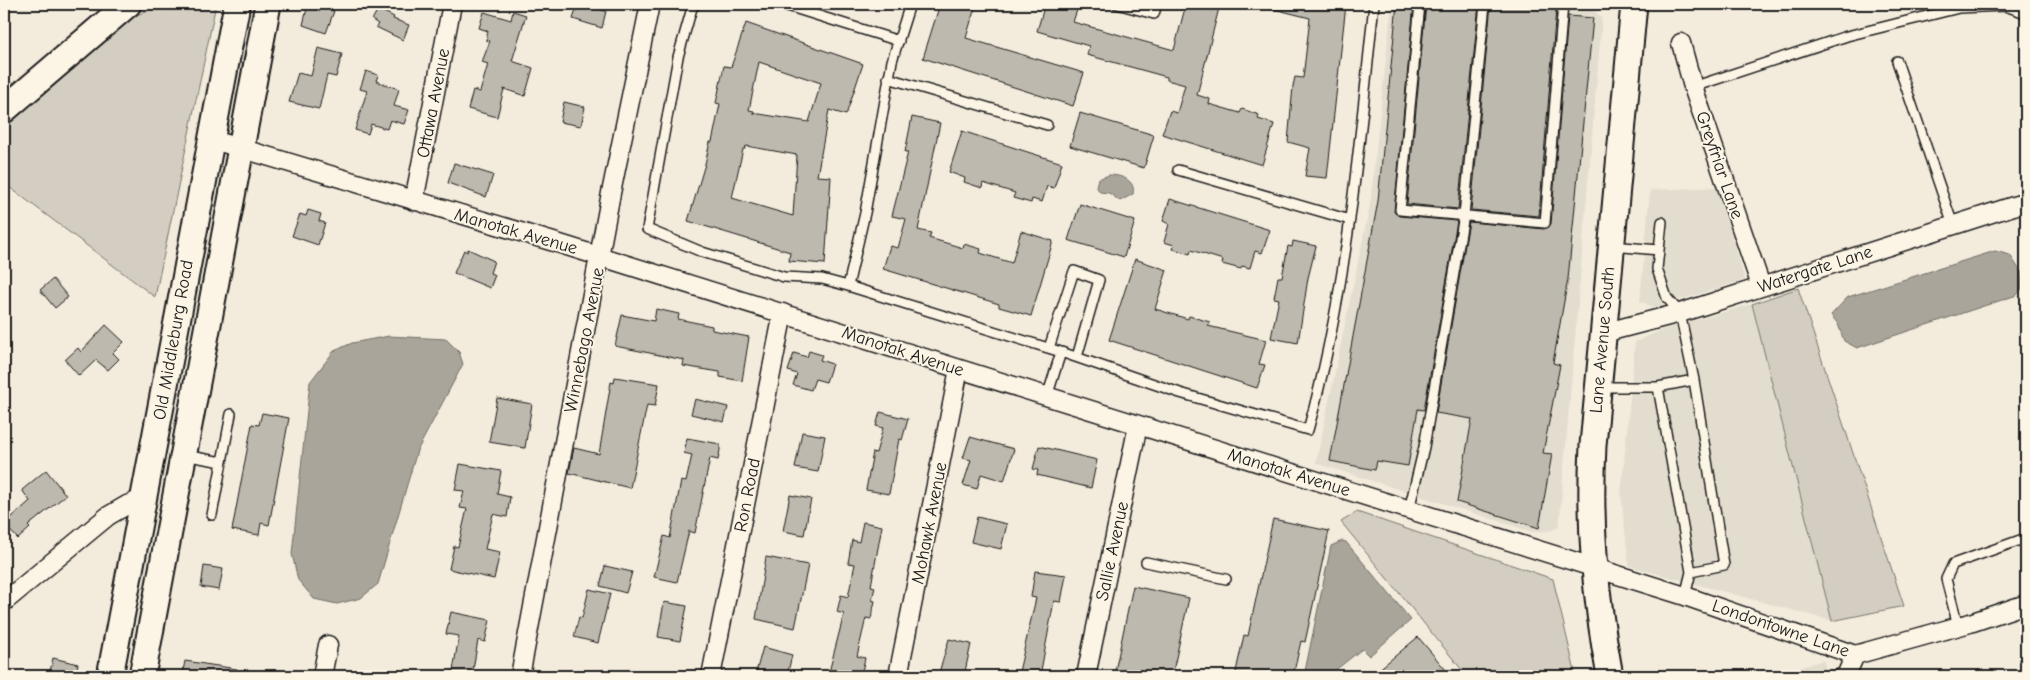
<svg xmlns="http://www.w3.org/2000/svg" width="2030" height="680" font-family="'Comic Neue',sans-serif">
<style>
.built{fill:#e3ddcf}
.green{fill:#d3cec1;stroke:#78756e}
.water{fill:#aaa59b;stroke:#716e68}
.building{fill:#beb9ae;stroke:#1c1c1c;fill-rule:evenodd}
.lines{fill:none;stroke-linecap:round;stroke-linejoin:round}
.lane-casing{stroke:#1c1c1c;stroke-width:12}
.street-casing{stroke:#1c1c1c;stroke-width:21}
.secondary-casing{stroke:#1c1c1c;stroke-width:29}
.lane{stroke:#fcf5e5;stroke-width:9}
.street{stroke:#fcf5e5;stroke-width:18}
.secondary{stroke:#fcf5e5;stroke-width:25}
.labels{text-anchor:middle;stroke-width:4;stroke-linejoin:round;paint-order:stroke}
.street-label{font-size:18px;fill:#1c1c1c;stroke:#fcf5e5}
</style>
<rect width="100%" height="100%" fill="#f3ecdd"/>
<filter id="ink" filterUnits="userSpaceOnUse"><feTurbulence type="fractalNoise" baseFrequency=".02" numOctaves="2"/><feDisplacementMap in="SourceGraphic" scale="10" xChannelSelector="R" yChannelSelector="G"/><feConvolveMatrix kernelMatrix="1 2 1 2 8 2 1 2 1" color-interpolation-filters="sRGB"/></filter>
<g filter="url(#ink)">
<path class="built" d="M1392 4H1587L1602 18 1559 527 1549 531 1533 532 1316 463 1370 205Z
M1717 187 1745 280 1654 308 1640 301 1650 190Z
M1752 304 1832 621 1629 566 1621 495 1635 342 1664 329Z
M1823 660 1829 676H1774Z"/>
<path class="green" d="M160 4H216L155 297 4 183V127L119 24Z
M1798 288 1904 606 1832 621 1752 304Z
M1357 512 1553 579 1576 676H1467L1341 522Z"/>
<path class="water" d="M1109 175C1121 175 1136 180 1133 194L1120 201 1109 193 1100 192 1096 186 1098 179Z
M1995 251 2010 255 2021 272 2022 288 2017 295 1857 348 1844 341 1838 324 1831 315 1848 297Z
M389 336 446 339 459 352 463 364 417 451 378 584 361 598 337 604 314 599 298 580 292 554 310 382 334 351 352 343Z
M1342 541 1346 542 1411 620 1369 656 1362 649 1328 676H1304L1331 546Z"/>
<path class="building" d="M308 4H322V7L334 11 326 33 303 25Z
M578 4 606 11 602 28 573 19Z
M940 4H976L966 38 1084 73 1073 106 923 58Z
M1045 4H1079L1073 22 1174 50 1186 4H1220L1197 95 1210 99 1209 104 1240 113 1242 109 1259 115 1258 119 1274 124 1262 165 1162 134 1170 111 1177 113 1185 85 1167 80V77L1087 55 1089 46 1037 31Z
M1270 4H1346L1327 178 1305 176 1310 148 1288 142 1293 86 1295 77 1303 78 1310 18 1270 8Z
M1397 4H1414L1394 212 1399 216 1457 221 1424 410 1418 409 1408 466 1377 461 1375 470 1330 461 1378 201Z
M1426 4H1479L1458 209 1407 204Z
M1491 4H1512L1556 9 1539 216 1471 210Z
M378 9 394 17 393 19 409 25 403 40 376 27 378 24 372 20Z
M513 11 526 15 512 61 533 68 525 96 504 89 497 117 468 109 473 90 480 92 488 64 482 62 490 41 486 40 488 31 479 28 484 12 511 20Z
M1568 16 1593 18 1568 279 1553 363 1560 365 1543 453 1552 454 1539 528 1457 502 1472 419 1436 413 1469 222 1544 229 1551 224Z
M746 23 863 64 846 115 829 110 817 176 831 177 825 264 789 261 790 252 688 221 705 164 710 142H712L720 104 716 103 724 66 731 67ZM759 62 821 83 809 122 753 113 754 111 749 110ZM746 146 797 155 793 216 732 198 743 149H745Z
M318 48 342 54 336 77 327 75 319 109 289 102 298 73 311 76Z
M366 71 378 75 376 81 399 89 394 106 409 110 404 124 390 120 387 129 371 124 368 134 355 130 367 91 360 89Z
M564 102 585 107 581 126 560 122Z
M1080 113 1154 135 1144 168 1070 146Z
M912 117 940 123 918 230 931 233 929 238 963 248 964 244 981 249 980 253 1012 263 1021 231 1053 241 1031 316 999 307V304L883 269 890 246 898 248 906 219 892 216 908 152H905Z
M962 131 1062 163 1054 188 1047 186 1042 202 1032 199 1031 203 1013 198 1015 193 983 183 982 188 964 182 965 178 949 172Z
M454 163 493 175 486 197 448 183Z
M1170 199 1270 230 1262 253 1255 251 1250 268 1242 266 1241 269 1222 264 1223 260 1191 250 1190 254 1173 249 1174 245 1164 242 1169 224 1163 221Z
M1080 204 1135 221 1124 257 1068 240Z
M308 210 321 214 319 221 325 223 318 245 292 236 300 214 306 216Z
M1293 241 1316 246 1308 278 1298 343 1271 338 1279 299 1274 298 1278 277H1282L1288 246 1292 247Z
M468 249 494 261 490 273 495 275 490 288 454 273 464 250 467 252Z
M1135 259 1167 270 1155 309 1188 319 1189 316 1210 322 1208 326 1266 340 1259 364 1265 365 1257 388 1109 340Z
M53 279 68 297 55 308 40 290Z
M656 309 679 314 678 319 712 326V330L749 337 742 381 720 377V372L683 366 684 360 615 346 622 315 654 321Z
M106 325 124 342 113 353 119 359 108 370 96 360 79 376 65 360 78 348 81 352Z
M809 351 822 355 820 360 832 364 826 382 815 379 811 390 793 385 797 374 788 371 794 353 807 357Z
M615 377 659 384 655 406 647 405 630 488 569 473 574 448 599 454 611 382 614 383Z
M497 398 532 404 525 448 489 442Z
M695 399 728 407 724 422 691 414Z
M880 412 908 419 902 440 899 439 889 494 866 490 873 452 876 453 883 428 876 426Z
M262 413 289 418 269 525 261 523 259 535 232 530 252 424 259 425Z
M802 432 825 436 818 472 795 468Z
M970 437 1014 449 1004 481 981 474 977 489 963 485 971 460 963 458Z
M687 438 720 444V450L718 460 710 458 695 533 689 531 677 582 654 577 664 536 670 538 681 481 686 482 692 455 684 453Z
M1039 446 1097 460 1091 488 1037 475 1038 470 1033 469Z
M460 464 501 471 497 494 510 497 507 517 493 514 485 549 500 552 494 579 449 569 454 546 458 547 467 509 460 508 464 491 455 490Z
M46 470 66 495 28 526 30 528 18 539 4 524 30 501 22 490Z
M790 495 811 499 804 535 783 531Z
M977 517 1007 524 1001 549 971 542Z
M1273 519 1329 531 1305 642 1301 641 1293 676H1235L1244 635 1248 636Z
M863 522 882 526 871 586 875 587 872 600 875 601 871 619 866 618 857 656 865 658 861 676H828L844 614 837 612 841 595 848 597 855 564 848 563 852 540 859 542Z
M766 557 808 565 795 628 756 619Z
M204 566 223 569 219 590 201 587Z
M605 566 632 572 626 593 600 586Z
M1035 571 1066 575 1061 602 1054 601 1040 676H1018L1036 598 1031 597Z
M1133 586 1189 598 1172 676H1114Z
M589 589 610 594 598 643 574 637 579 617 582 618Z
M664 602 687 606 680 641 658 637Z
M451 612 490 620 485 642 478 640 472 676H452L459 636 446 634Z
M1418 637 1451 676H1371Z
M949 639 971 644 964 676H938Z
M763 647 792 655 787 676H755Z
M53 658 78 664 75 676H49Z
M185 661 237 669 236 676H182Z"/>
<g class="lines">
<defs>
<path id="lane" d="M696 4 692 8 678 57 647 229 702 252 784 277 822 279 848 286
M781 4 899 41
M910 4 892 61 865 213 848 286 1061 352
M1117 4 1154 14 1157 4
M1420 4 1400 210 1545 223 1563 4
M1897 61 1953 225
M888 78 1047 125
M1693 87 1847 36 1959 8 2005 6 2026 13
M1178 170 1350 220
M1662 222 1657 269 1667 298 1680 313 1694 380 1724 565 1691 572
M1612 246 1659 250
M1049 348 1074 271 1099 280 1077 357
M1601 387H1658L1694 380
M1658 387 1691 572 1685 596
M1047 397 1061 352 1180 393 1308 430C1347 292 1359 146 1374 4
M184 455 222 462 231 414
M1409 510 1424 447 1464 215 1485 4
M212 515 222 462
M1146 562 1226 579
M1958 626 1946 579 1953 564 2026 538
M1834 676 1848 671"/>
<path id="street" d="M1681 43 1693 87 1761 286
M210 139 557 243 1685 596 1855 655 1970 623 2026 604
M414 201 452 4
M1603 333 1680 313 2026 202
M4 602 108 516 127 505 145 498
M322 676 328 645
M520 676 611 193 650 4
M711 676 783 313
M898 676 959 369
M1086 676 1138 425
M1848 676V671L1855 655"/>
<path id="secondary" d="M4 110 128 4
M110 676 237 4
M142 676 268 4
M1610 676C1595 596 1589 526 1593 445L1634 4"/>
</defs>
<use href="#lane" class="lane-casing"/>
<use href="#street" class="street-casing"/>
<use href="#secondary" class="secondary-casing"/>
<use href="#lane" class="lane"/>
<use href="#street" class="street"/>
<use href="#secondary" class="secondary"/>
</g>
</g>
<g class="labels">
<g class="street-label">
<text transform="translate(433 103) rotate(-79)" y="6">Ottawa Avenue</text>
<text transform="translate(1720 165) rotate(71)" y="6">Greyfriar Lane</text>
<text transform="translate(516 231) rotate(16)" y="6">Manotak Avenue</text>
<text transform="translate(1815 269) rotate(-18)" y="6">Watergate Lane</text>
<text transform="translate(173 340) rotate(-80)" y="6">Old Middleburg Road</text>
<text transform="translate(584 340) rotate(-79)" y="6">Winnebago Avenue</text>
<text transform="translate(1602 340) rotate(-85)" y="6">Lane Avenue South</text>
<text transform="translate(903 351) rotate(18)" y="6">Manotak Avenue</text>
<text transform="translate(1289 472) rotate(17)" y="6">Manotak Avenue</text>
<text transform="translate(747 495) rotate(-79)" y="6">Ron Road</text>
<text transform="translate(929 523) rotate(-79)" y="6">Mohawk Avenue</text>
<text transform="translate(1112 551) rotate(-78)" y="6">Sallie Avenue</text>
<text transform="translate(1781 628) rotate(19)" y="6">Londontowne Lane</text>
</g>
</g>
<rect width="2030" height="680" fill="none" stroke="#fcf5e5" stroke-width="20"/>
<rect x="10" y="10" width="2010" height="660" fill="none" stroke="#1c1c1c" stroke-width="2" filter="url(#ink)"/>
</svg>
